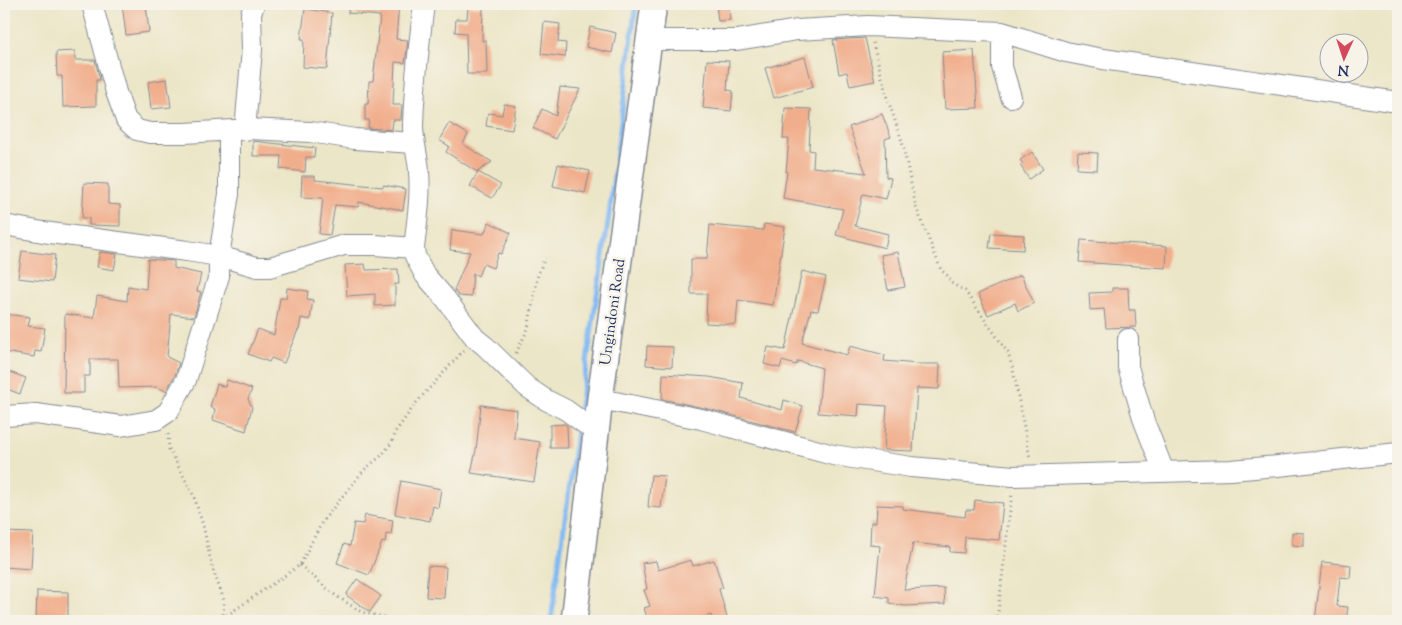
<svg xmlns="http://www.w3.org/2000/svg" width="1402" height="625" font-family="'Sorts Mill Goudy',serif">
<style>
.lines{fill:none;stroke-linecap:round;stroke-linejoin:round}
.stream{stroke:#83baf3;stroke-width:5}
.building{fill:#f1ae8c}
.minor-casing{stroke:#848a93;stroke-width:22}
.major-casing{stroke:#848a93;stroke-width:28}
.path{stroke:#848a93;stroke-width:3;stroke-dasharray:1 4;stroke-linecap:butt}
.minor{stroke:#fff;stroke-width:20}
.major{stroke:#fff;stroke-width:25}
.labels{text-anchor:middle;stroke-width:5;stroke-linejoin:round;paint-order:stroke}
.street-label{font-size:15px;fill:#1b2f5e;stroke:#f7f3e8}
</style>
<rect width="100%" height="100%" fill="#f7f3e8"/>
<filter id="ink" filterUnits="userSpaceOnUse"><feTurbulence type="fractalNoise" baseFrequency=".02" numOctaves="2"/><feDisplacementMap in="SourceGraphic" scale="10" xChannelSelector="R" yChannelSelector="G"/><feConvolveMatrix kernelMatrix="1 2 1 2 8 2 1 2 1" color-interpolation-filters="sRGB"/></filter>
<filter id="wash" filterUnits="userSpaceOnUse"><feTurbulence type="fractalNoise" baseFrequency=".0096" numOctaves="4" result="noise"/><feDisplacementMap in="SourceGraphic" scale="20" xChannelSelector="R" yChannelSelector="G"/><feGaussianBlur stdDeviation="1.12" result="paint"/><feColorMatrix in="noise" values="0 0 0 0 0 0 0 0 0 0 0 0 0 0 0 0 0 1.4 0 .05"/><feComposite in="paint" operator="in"/></filter>
<g filter="url(#wash)">
<rect width="100%" height="100%" fill="#ece6c8"/>
<g class="lines">
<path class="stream" d="M579 414 609 216 636 4
M551 621 578 425"/>
</g>
<g id="blocks">
<path class="building" d="M122 4H146L149 32 126 35Z
M349 4H399L396 39 408 40 405 63 395 62 393 105H402L401 120H393L392 130 368 128 369 120H365V104H368L369 81H373L380 16 348 13Z
M716 4H729L730 20 718 21Z
M468 6 483 7 482 41 486 40 487 74H467L466 33 455 32 456 19H467Z
M305 9 332 13 327 69 303 67 304 39H301Z
M544 22 560 24 558 42 566 43 565 57 541 54Z
M590 27 616 33 612 53 586 47Z
M865 38 875 81 850 86 847 72 839 74 833 40Z
M974 50 978 108 945 109 942 52Z
M75 51V60H95L100 80H96V106L63 107 62 76H57L56 52Z
M805 57 813 87 774 98 765 68Z
M707 60 729 61 727 90 733 91 731 111 703 108Z
M167 79 171 107 151 109 148 82Z
M560 87 580 89 555 139 533 128 542 109 556 116Z
M504 104 516 106 512 130 486 126 488 113 502 115Z
M785 108 811 109 809 150 814 151 813 167 866 173 849 127 882 114 891 137 885 139 886 177 891 178 886 199 863 194 855 226 888 234 885 248 836 235 843 209 783 198 787 172H786L789 139H783Z
M449 123 468 134 463 144 492 162 477 172 446 152 449 146 439 140Z
M253 141 315 148 314 157H306L305 172 280 169 281 156H253Z
M1032 152 1043 169 1029 179 1020 165 1023 164 1020 160Z
M1078 152 1098 153 1097 170 1077 169Z
M558 164 590 171 585 193 553 186Z
M478 172 501 185 492 198 470 186Z
M302 176H315V180L383 187V185L406 189 403 210 359 202 358 207 335 205 330 235 319 234 323 198 301 197Z
M84 183 108 184V204L120 205V226L89 225V218H82Z
M489 222 511 233 501 254 498 253 493 268 483 264 478 276 473 273 471 297 459 296 454 290 470 252 450 250 452 230 484 234Z
M764 224 785 227 773 305 738 300 736 325 706 323 707 294H691V259H707L710 225 763 230Z
M991 233 1024 235 1023 250 989 248Z
M1081 240 1167 246 1166 268 1079 262Z
M22 251 55 255 52 282 18 278Z
M100 252 117 254 114 270 97 267Z
M898 252 905 287 888 290 881 255Z
M148 259 174 261V268L201 274 197 291 201 292 194 317 171 314 167 357 179 363 175 375 166 391 157 387 119 388 118 359H90V376H84V393H64L65 314 94 318 97 296 127 301 128 286 146 289Z
M365 264 366 270 398 269 399 284H395V305L375 306V294L347 296 345 265Z
M802 271 826 277 818 311 811 310 802 343 847 355 850 346 885 355 884 361 918 364H940L939 389 917 388 913 451 884 450 887 406 859 404 858 416 818 413 822 368 798 361 796 365 782 361 780 368 764 364 768 347 785 350Z
M1021 275 1034 303 1018 311 1015 303 988 315 978 294Z
M287 288 308 291 307 299 313 300 310 320 301 318 299 330H298L284 363 271 358 269 362 248 354 258 329 274 335 280 298H286Z
M1112 288H1128L1129 310H1135L1136 327 1106 328 1104 309 1090 310 1089 293 1112 292Z
M4 314 30 317 28 326 45 328 41 352 35 351 34 357 4 352Z
M647 346 673 347 672 367 646 365Z
M4 370 26 378 20 394 4 388Z
M663 374 709 377 743 383 741 398 782 410 784 400 803 406 795 432 704 408 662 399Z
M227 380 252 389 248 399 252 407 246 431 213 420 215 409 210 407 217 384 225 387Z
M481 405 517 410 514 438 540 442 534 482 471 473 476 450Z
M565 424 567 426 568 448H550V425Z
M651 475 665 476 661 508 648 507Z
M401 481 441 489 438 508 433 506 430 521 395 514Z
M975 500 1003 503 999 540 965 537 964 553 950 552V547L913 543 904 590 944 588 945 604 905 606 889 603V598L875 596 880 546 870 545 871 522H876L877 505 903 506V509L965 517 966 510H974Z
M365 515 393 520 391 535 386 534 385 543 382 542 369 575 337 563 344 544 350 546 354 523 363 524Z
M4 532 33 533 31 569 4 567Z
M1292 532 1304 533V546L1292 545Z
M691 560 693 566 714 560 723 588 719 589 728 621H713L711 615 691 621H648L644 608 650 606 644 590 647 589 642 563 656 561 658 570Z
M1322 562 1351 565 1350 578 1340 577 1337 606 1348 607 1346 621H1315Z
M428 566 446 567 444 598 426 597Z
M357 579 381 596 370 612 346 595Z
M37 591 68 592V621H36Z"/>
</g>
</g>
<g filter="url(#ink)">
<use href="#blocks" fill-opacity="0" stroke="#848a93" stroke-width="1"/>
<g class="lines">
<defs>
<path id="minor" d="M92 4 116 92 126 120 137 130 150 133H185L250 129 310 132 355 139 413 143
M424 4C419 44 414 85 413 126 413 142 418 156 419 171 421 197 417 222 414 248L415 256 425 275 445 298 475 338 485 346 527 387 546 400 566 410 596 432
M1002 32V67L1011 97
M649 40H737L797 30 868 26 1002 32 1066 52 1103 59 1398 102
M245 130 252 49 251 14 254 4
M4 225 43 232 187 251 219 256 257 267H270L344 245H375L414 248
M1128 339V367L1144 421 1164 472
M600 399 701 419 833 455 911 467 1013 476 1231 470 1278 466 1398 453
M4 416 36 414 121 426 156 420 168 412 186 380 219 276V256L229 194V131"/>
<path id="major" d="M574 621 600 399 654 4"/>
</defs>
<use href="#minor" class="minor-casing"/>
<use href="#major" class="major-casing"/>
<path class="path" d="M873 43 887 97 902 141 916 207 941 270 948 276 951 283 965 291 1008 353 1013 370 1030 458
M516 353 528 329 538 274 545 258
M168 434 169 449 193 494 203 525 212 567 224 600 223 617
M300 565 332 593 361 612 401 621
M208 621 223 618 300 565 322 522 363 471 382 455 392 442 396 431 416 403 464 350
M997 621 1012 493"/>
<use href="#minor" class="minor"/>
<use href="#major" class="major"/>
</g>
</g>
<g class="labels">
<g class="street-label">
<text transform="translate(612 312) rotate(-82)" y="5">Ungindoni Road</text>
</g>
</g>
<rect width="1402" height="625" fill="none" stroke="#f7f3e8" stroke-width="20"/>
<g transform="translate(1344 58) rotate(183)"><circle r="24" fill="#f7f3e8" stroke="#9fa5b1"/>
<path d="M0-4L9 19L0 12L-9 19Z" fill="#d1495b"/>
<text y="-8" font-size="14" font-weight="bold" text-anchor="middle" fill="#1b2f5e">N</text>
</g>
</svg>
